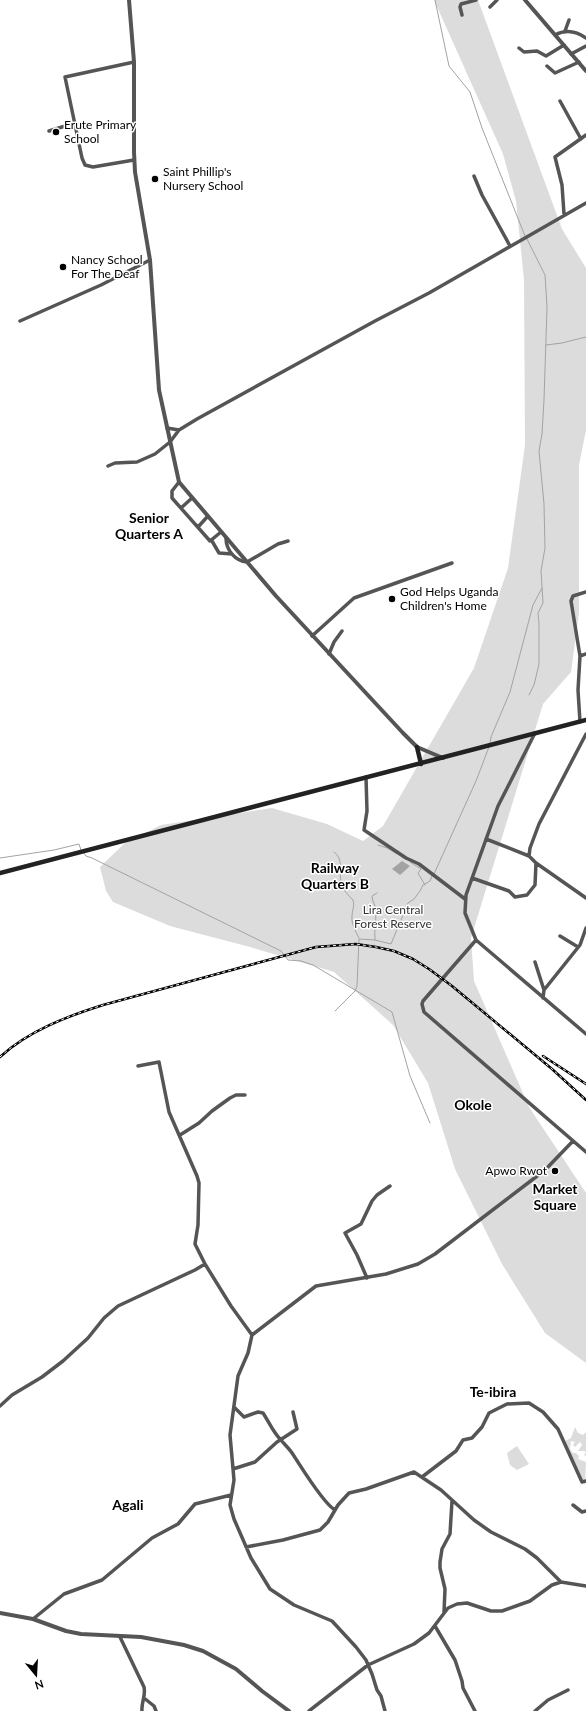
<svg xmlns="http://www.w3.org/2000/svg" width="586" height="1711" font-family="Lato,sans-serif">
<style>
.green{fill:#dcdcdc}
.water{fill:#a3a3a3}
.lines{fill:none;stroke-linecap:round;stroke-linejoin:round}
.stream{stroke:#a3a3a3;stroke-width:1}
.minor{stroke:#555;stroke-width:3.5}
.tertiary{stroke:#555;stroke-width:4}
.secondary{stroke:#222;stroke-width:4.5}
.rail-casing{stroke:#000;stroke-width:2.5}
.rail{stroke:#fff;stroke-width:1;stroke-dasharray:3;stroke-linecap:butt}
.poi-dot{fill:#000;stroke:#fff;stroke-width:1.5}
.labels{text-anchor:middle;stroke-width:3;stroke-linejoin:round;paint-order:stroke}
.poi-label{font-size:12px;fill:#000;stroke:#fff;text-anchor:start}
.park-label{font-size:12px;fill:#333;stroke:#fff}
.quarter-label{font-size:14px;font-weight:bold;fill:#000;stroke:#fff}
</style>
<rect width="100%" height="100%" fill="#fff"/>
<path class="green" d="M434 0H478L562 229 586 268V430L579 465V613L571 672 543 704 471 938 474 981 529 1107 586 1193V1363L545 1333 502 1264 455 1169 428 1083 393 1025 334 972 250 947 170 926 113 902 106 891 100 867 125 843 161 825 272 808 327 824 363 841 383 826 474 668 508 568 525 445 524 280 516 201 503 154Z
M575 1427 578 1433 583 1435 586 1432V1456L584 1455 586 1452 584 1451H578L582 1445 580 1442 575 1447 573 1445 575 1442 571 1441 570 1449 573 1453H576L579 1456 578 1459 586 1462 585 1485 565 1441 571 1438Z
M517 1446 529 1464 517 1470 510 1465 507 1453Z"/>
<path class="water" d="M402 861 410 866 400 875 392 869Z"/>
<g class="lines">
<path class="stream" d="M435 0 449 66 470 92 482 128 525 236
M527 239 545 275 547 307 544 400 542 434 539 451 544 504 545 548 541 571 543 603 538 613 539 624V664L534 685 529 695
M546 345 562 343 586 337
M490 744 491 737 510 692 533 605 542 588
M378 845 387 848 397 854
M83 852 86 856 92 858 281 951 288 960 301 961 313 965 392 1012 410 1076 430 1123
M334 852C344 858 339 873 341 882 343 890 348 895 353 900 355 906 352 910 352 916 351 924 356 932 359 938
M0 858 54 850 79 844 81 850
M410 862 421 869 418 873 425 885
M434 874 476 781 489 747
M375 940C374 930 376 921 376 911 376 905 372 902 372 896L377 893
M335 1011 355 991 357 986 359 939 375 940 391 944 408 903 414 899 420 891 423 885 430 881 432 876"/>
<path class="minor" d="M490 7 497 0
M462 15 460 7 461 4 476 0
M565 31 569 20
M555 35C566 29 576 31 586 38
M519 48 524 52 537 51 546 56 564 45
M571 54 586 46
M547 66 555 73 579 62
M560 101 581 139
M49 131 75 123
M134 160 93 167 85 165 82 158 65 77 134 62
M474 176 482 195 510 246
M564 214 562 185 555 157 586 135
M20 321 101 285 150 260
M167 428 179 430
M108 466 115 463 137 462 155 454 170 442 179 430 197 419 375 321 429 293 586 203
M179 482 172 491V498L210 541 221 532
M181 508 192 498
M198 527 208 516
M226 538C226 550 235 561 247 562L278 544 288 541
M212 541 219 553 232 554
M312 636 354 598 452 563
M329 654 334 642 342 631
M580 656 586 654
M580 722 578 690 580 656 571 601 573 596 586 592
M535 733 498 806 466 895 465 913 476 940 586 1034
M366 777 367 811 364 830 406 858 419 864 465 899
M486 839 529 856 536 863 586 898
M529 856 530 848 539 824 586 734
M472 878 509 891 515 897 527 895 535 885 536 863
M560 936 578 947
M476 940 423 1001 422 1004 424 1012 586 1152
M535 962 544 990 543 998
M544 990 580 945 586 928
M180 1135 199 1123 212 1111 230 1098 236 1095H245
M205 1264 231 1306 252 1335
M367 1278 357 1255 345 1233 361 1224 372 1201 377 1195 390 1186
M0 1406 12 1395 42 1377 63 1361 88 1338 104 1318 118 1306 195 1270 205 1264 195 1244 198 1225 199 1183 197 1176 169 1112 159 1062 138 1066
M234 1407 244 1417 258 1412 263 1413C269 1422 273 1432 280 1439 285 1445 290 1449 294 1456 302 1468 323 1503 335 1510
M233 1469 255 1462 277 1442 297 1429 293 1412
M422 1477 456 1451 463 1440 472 1438 482 1427 489 1413 507 1404 529 1403 543 1412 558 1429 582 1482 586 1481
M573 1505 582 1512 586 1511
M246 1547 283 1540 320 1530 328 1522 338 1505 349 1493 366 1489 414 1472 441 1490 474 1520 491 1532 525 1549 537 1558 561 1582 586 1586
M444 1612 445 1589 440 1568V1562L442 1549 450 1534 452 1501
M33 1619 64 1594 102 1580 152 1538 178 1524 195 1504 231 1495
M435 1626 455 1660 462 1681 463 1688 475 1711
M120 1637 144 1687C146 1696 141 1703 142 1711
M144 1698 154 1706 156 1711
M309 1711 368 1665 414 1644 429 1633 448 1608 457 1604 467 1603 491 1611H502L530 1601 552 1585 561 1582
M385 1711 381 1696 377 1690 372 1674 366 1660 356 1647 332 1621 294 1605 270 1589 251 1558 234 1519 230 1505 234 1480 230 1435 238 1376 248 1353 252 1335 316 1286 386 1274 418 1264 435 1254 545 1170 573 1141
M535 1711 548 1700 568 1690"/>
<path class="tertiary" d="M129 0 134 62V152L135 172 150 260 159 390 179 482 276 596 403 733 417 747 443 758
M525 0 586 71
M0 1613 33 1619 66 1631 81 1634 141 1637 184 1645 203 1651 236 1669 262 1691 289 1711"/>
<path class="secondary" d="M417 747 421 764
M0 873 586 720"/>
<defs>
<path id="rail" d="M543 1056 586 1084
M0 1057C28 1031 68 1016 103 1005L316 947 356 944 376 947 394 951 413 959 429 969 452 986 552 1069 586 1100"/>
</defs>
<use href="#rail" class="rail-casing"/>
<use href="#rail" class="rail"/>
</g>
<g class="poi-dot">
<circle cx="56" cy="132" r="4"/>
<circle cx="155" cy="179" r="4"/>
<circle cx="63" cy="267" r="4"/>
<circle cx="392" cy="599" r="4"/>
<circle cx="555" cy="1171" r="4"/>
</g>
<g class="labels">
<g class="poi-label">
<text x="64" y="129">Erute Primary<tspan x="64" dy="14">School</tspan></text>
<text x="163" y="176">Saint Phillip's<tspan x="163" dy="14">Nursery School</tspan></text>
<text x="71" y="264">Nancy School<tspan x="71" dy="14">For The Deaf</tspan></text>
<text x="400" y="596">God Helps Uganda<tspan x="400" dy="14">Children's Home</tspan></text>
<text x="547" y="1175" text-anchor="end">Apwo Rwot</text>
</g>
<g class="park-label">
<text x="393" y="914">Lira Central<tspan x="393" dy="14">Forest Reserve</tspan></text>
</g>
<g class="quarter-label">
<text x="149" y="523">Senior<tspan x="149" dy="16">Quarters A</tspan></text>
<text x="335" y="873">Railway<tspan x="335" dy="16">Quarters B</tspan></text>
<text x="473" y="1110">Okole</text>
<text x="555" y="1194">Market<tspan x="555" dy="16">Square</tspan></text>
<text x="493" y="1397">Te-ibira</text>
<text x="128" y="1510">Agali</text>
</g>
</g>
<g transform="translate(36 1675) rotate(162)" stroke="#ffffff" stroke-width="3" paint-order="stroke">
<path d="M0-3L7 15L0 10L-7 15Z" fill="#000000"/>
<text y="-6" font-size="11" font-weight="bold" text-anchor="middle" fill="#000000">N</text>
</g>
</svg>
